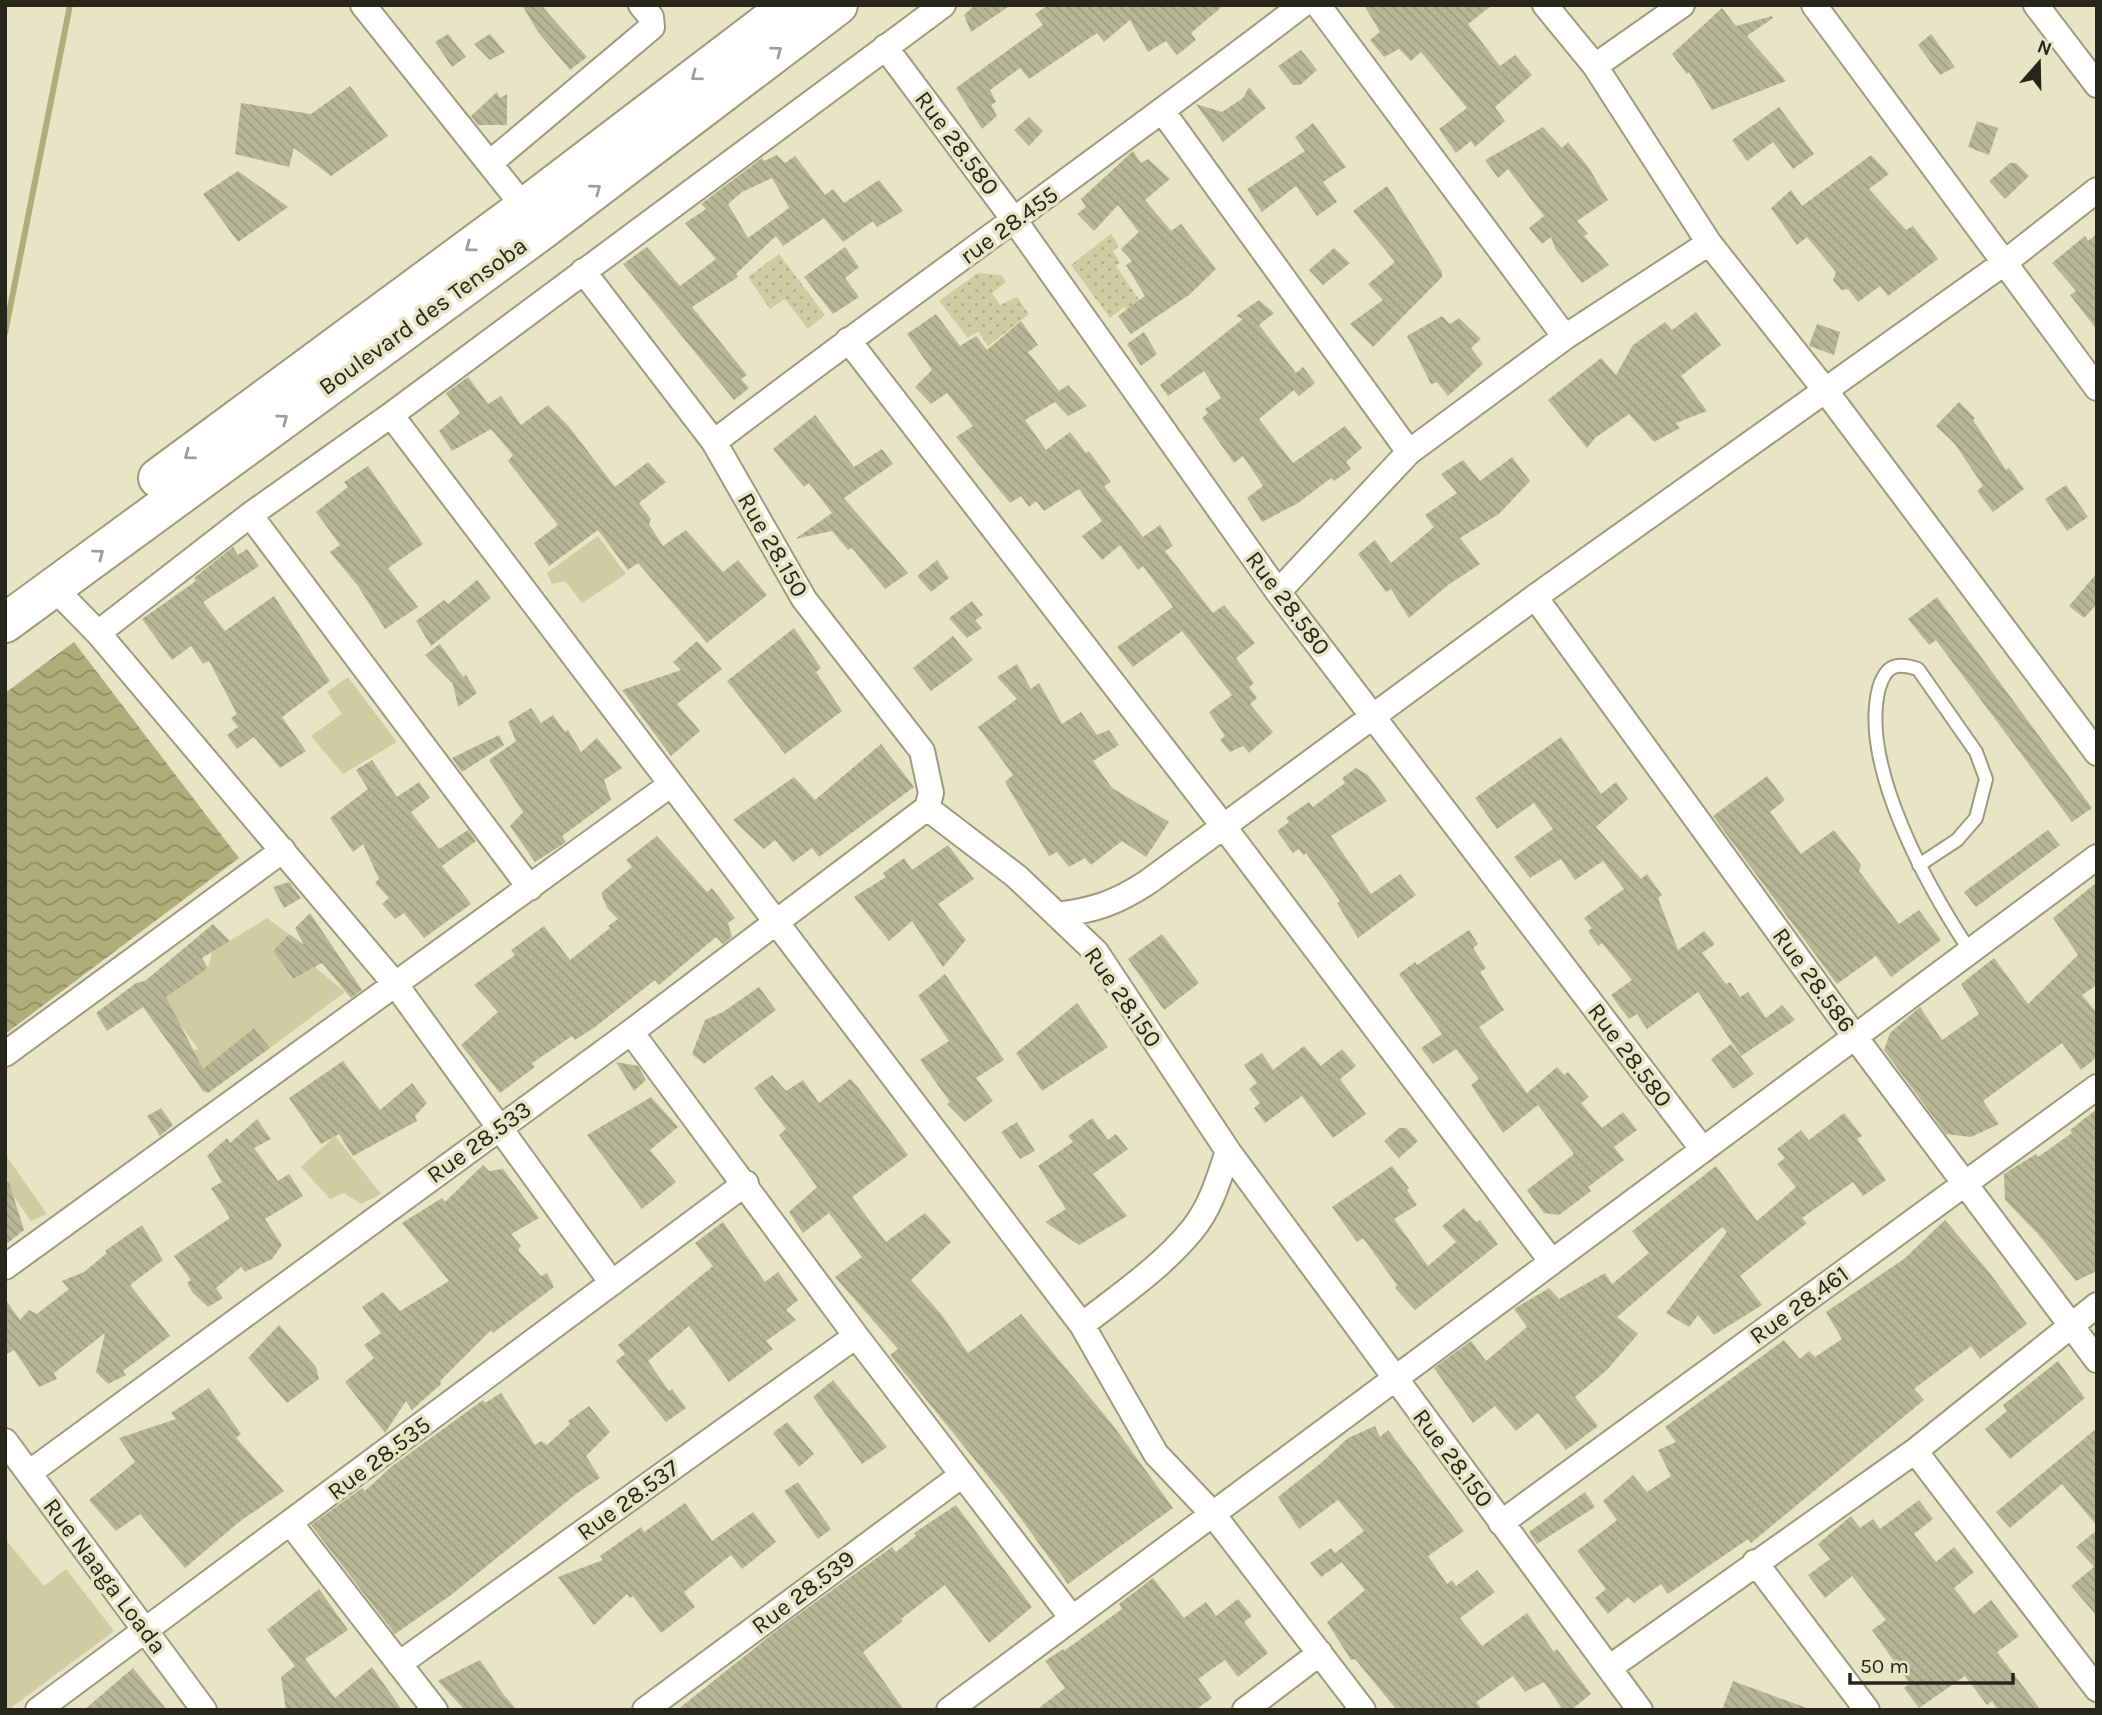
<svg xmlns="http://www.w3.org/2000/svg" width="2102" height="1715" font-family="Karla,sans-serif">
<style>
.grass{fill:url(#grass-dots)}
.green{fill:#cfcca1}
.water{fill:url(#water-waves)}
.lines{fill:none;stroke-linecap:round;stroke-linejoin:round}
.stream{stroke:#b1ad7b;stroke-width:6}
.building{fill:url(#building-back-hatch);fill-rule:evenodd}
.lane-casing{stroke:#9d9b7c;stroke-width:16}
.street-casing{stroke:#9d9b7c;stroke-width:28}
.primary-casing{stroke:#9d9b7c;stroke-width:42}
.lane{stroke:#fff;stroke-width:12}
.street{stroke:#fff;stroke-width:24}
.primary{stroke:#fff;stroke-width:38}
.oneway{stroke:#9e9d98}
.labels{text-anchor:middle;stroke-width:7;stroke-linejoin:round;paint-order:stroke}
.street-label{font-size:24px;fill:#27261a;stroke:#e7e5c5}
</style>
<defs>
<pattern id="grass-dots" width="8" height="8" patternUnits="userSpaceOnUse" patternTransform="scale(1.75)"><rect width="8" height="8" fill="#cfcca1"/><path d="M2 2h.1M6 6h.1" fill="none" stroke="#b2af8a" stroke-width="1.8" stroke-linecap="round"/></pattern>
<pattern id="water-waves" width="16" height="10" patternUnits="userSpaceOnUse" patternTransform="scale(1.75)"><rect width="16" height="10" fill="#b1ad7b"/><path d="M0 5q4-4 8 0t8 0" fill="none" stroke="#908d64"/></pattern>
<pattern id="building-back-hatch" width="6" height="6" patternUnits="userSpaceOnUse" patternTransform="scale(1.75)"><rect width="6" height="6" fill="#b8b697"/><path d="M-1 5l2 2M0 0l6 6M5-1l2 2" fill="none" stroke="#9e9c82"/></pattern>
</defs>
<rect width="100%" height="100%" fill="#e7e5c5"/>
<path class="grass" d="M1111 234 1119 246 1113 251 1120 263 1116 266 1143 305 1132 314 1124 307 1110 318 1071 265Z
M779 254 825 315 808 329 785 299 770 309 748 277Z
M978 273 1001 275 1006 282 992 293 1000 305 1017 297 1029 314 988 346 978 331 968 338 939 301Z"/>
<path class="green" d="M598 536 626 574 582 603 565 581 552 584 547 573Z
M348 677 397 742 343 774 311 736 342 714 327 692Z
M267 918 289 934 273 951 292 979 315 967 345 992 270 1048 254 1028 194 1077 177 1056 198 1049 179 1023 160 1031 145 1009 208 968 212 952Z
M335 1136 381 1194 361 1204 344 1193 330 1199 301 1167Z
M5 1154 47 1214 31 1221 14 1197 5 1204Z
M5 1539 44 1586 66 1569 114 1631 8 1710H5Z"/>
<path class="water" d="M74 642 239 858 5 1034V693Z"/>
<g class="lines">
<path class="stream" d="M5 333 70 5"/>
</g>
<path class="building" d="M522 5H541L587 57 570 70 538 32Z
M975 5H1011L971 32 964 15Z
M1048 5H1224L1191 33 1196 40 1177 55 1166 41 1148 52 1130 20 1104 42 1097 33 1029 79 1020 68 990 90 996 102 991 105 997 116 982 129 956 88 1043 25 1035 14Z
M1364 5H1492L1468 24 1500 66 1515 55 1532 75 1495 107 1505 121 1475 147 1471 141 1456 153 1439 129 1467 108 1421 52 1411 61 1399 49 1384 57 1370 40 1380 32Z
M1722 8 1736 26 1772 16 1773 18 1747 36 1786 81 1712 110 1689 72 1687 74 1672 54Z
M448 34 466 57 452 67 435 42Z
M490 34 505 52 490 60 474 44Z
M1931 34 1955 67 1940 75 1918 45Z
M1301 50 1317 70 1300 85H1293L1278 66Z
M350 86 388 136 331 176 294 148 289 167 235 154 241 103 311 114Z
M1249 87 1266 108 1223 142 1196 104 1222 112 1243 98Z
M497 92 500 98 507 94V125H478L471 116Z
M1779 107 1814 154 1793 169 1773 142 1747 161 1732 140Z
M1029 117 1043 131 1029 146 1014 130Z
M1977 121 1998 128 1989 155 1968 147Z
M1313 123 1346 167 1323 182 1337 202 1317 216 1296 186 1262 212 1247 189 1305 151 1295 137Z
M1543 127 1562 148 1568 142 1589 168 1608 200 1577 221 1588 234 1584 236 1609 265 1582 283 1556 250 1551 237 1542 244 1529 228 1544 216 1508 169 1498 178 1485 160Z
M1133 151 1141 163 1148 159 1170 179 1145 200 1171 231 1181 224 1216 269 1189 295 1131 334 1118 316 1145 296 1126 265 1132 261 1121 249 1139 232 1118 205 1094 231 1077 214 1086 207 1081 199Z
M777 155 785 163 795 156 825 195 833 189 844 203 879 180 903 211 877 227 873 221 843 242 824 218 783 246 776 236 736 274 738 277 692 307 747 375 741 379 749 388 734 400 623 264 647 247 680 286 716 259 685 223 706 209 701 204 762 158 764 161ZM772 178 789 208 748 238 728 204 742 192Z
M1871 155 1889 174 1869 189 1906 230 1913 226 1938 259 1888 296 1880 286 1858 302 1848 289 1841 290 1833 280 1836 272 1807 237 1797 245 1771 208 1791 190 1802 206Z
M2010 163H2016L2029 176 2005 199 1989 181Z
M238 171 288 207 238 242 203 194Z
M1387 186 1442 272V277L1373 347 1350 324 1383 300 1368 284 1395 262 1353 211Z
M2097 234V330L2070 295 2076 291 2052 263 2085 236 2088 241Z
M845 247 859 267 845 278 859 297 833 314 804 277Z
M1334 248 1350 263 1323 285 1309 270Z
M1259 300 1274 313 1259 325 1296 373 1303 367 1315 383 1299 396 1294 390 1259 419 1293 463 1345 426 1362 448 1346 462 1351 469 1334 481 1331 478 1298 503 1262 522 1247 498 1263 486 1243 456 1234 463 1202 418 1208 413 1205 409 1221 398 1204 371 1168 396 1160 385 1243 319 1236 316Z
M1696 312 1721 345 1681 376 1707 411 1676 423 1680 428 1654 442 1629 414 1595 438 1587 448 1548 400 1601 358 1616 375 1633 345 1665 322 1672 330Z
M936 314 960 346 976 336 987 350 1021 321 1038 345 1028 352 1059 391 1068 385 1087 406 1068 416 1055 402 1025 420 1046 450 1070 432 1086 453 1089 451 1111 482 1104 486 1143 537 1160 525 1173 546 1165 551 1213 613 1224 605 1255 643 1236 658 1254 683 1249 687 1257 698 1250 704 1273 732 1249 753 1243 746 1230 752 1220 740 1225 736 1209 712 1232 695 1182 631 1133 667 1117 647 1173 607 1143 566 1138 570 1120 545 1102 560 1082 536 1102 521 1079 489 1044 511 1036 501 1029 507 1021 496 1010 503 956 437 973 426 947 393 931 404 915 387 932 370 907 334Z
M1442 316 1450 324 1459 318 1481 339 1471 348 1483 364 1448 396 1437 382 1431 384 1407 336Z
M1817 324 1840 332 1834 355 1809 346Z
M1144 332 1157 354 1141 366 1127 344Z
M468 377 488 404 501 396 521 425 548 405 570 428 615 487 648 462 666 482 639 503 651 519 649 524 663 546 686 530 723 572 738 560 767 595 707 643 638 563 628 570 598 530 549 566 534 543 558 525 508 461 513 455 491 429 452 451 439 431 460 413 446 393Z
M1959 402 1975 418 1973 420 2006 470 2009 468 2024 489 1993 512 1977 491 1983 486 1955 444 1936 426Z
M815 415 854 467 882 449 893 464 844 498 908 573 885 589 852 548 848 550 832 531 795 539 832 513 809 483 804 487 773 449Z
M1512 457 1530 481 1499 514 1460 538 1480 564 1448 585 1409 618 1391 589 1386 592 1358 554 1375 540 1391 563 1434 527 1425 515 1457 493 1441 474 1463 460 1480 481Z
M368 466 423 544 388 568 418 607 385 629 358 586 330 552 340 545 316 512 348 487 344 482Z
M2066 485 2088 517 2067 531 2045 499Z
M233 547 238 555 247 549 259 566 203 602 225 631 274 596 330 681 282 717 306 751 280 768 254 737 237 749 227 735 238 727 231 718 237 714 209 661 203 664 191 646 172 660 142 619 196 581 194 578Z
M937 560 949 578 931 592 917 576Z
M2097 573V604L2084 618 2069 606Z
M477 580 491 598 431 646 416 621 444 600 448 604Z
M1937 597 2092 808 2072 822 1936 640 1929 645 1908 619Z
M972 601 983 615 975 620 982 628 967 638 949 618Z
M794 628 821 668 816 672 842 711 785 754 727 681Z
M953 636 973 660 931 691 913 668Z
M697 641 722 669 677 704 700 731 671 756 622 690 681 670 673 662Z
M440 644 463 677 466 675 477 693 458 707 453 684 425 655Z
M1017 664 1031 689 1039 683 1062 724 1081 712 1097 735 1109 730 1119 745 1093 761 1112 788 1169 822 1146 857 1122 841 1091 865 1085 858 1069 867 1057 852 1049 856 1005 782 1013 775 978 727 1017 699 997 677Z
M531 708 541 723 553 715 565 732 568 730 581 752 597 738 622 768 604 780 611 800 562 836 566 842 535 862 510 826 523 812 489 760 516 741 508 722Z
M499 735 504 745 462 772 452 758Z
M1561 737 1601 794 1616 782 1628 799 1596 827 1641 879 1647 874 1662 895 1658 898 1678 950 1704 931 1715 944 1702 953 1726 984 1730 982 1740 997 1748 992 1766 1018 1782 1005 1795 1020 1741 1056 1698 992 1647 1029 1637 1014 1629 1019 1611 995 1632 980 1602 943 1598 946 1588 931 1592 928 1584 918 1624 889 1603 861 1575 880 1561 859 1530 878 1514 857 1553 829 1534 803 1497 829 1475 798Z
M881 744 914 787 819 857 812 848 793 862 775 840 764 849 733 820 794 777 815 800Z
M372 760 397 797 419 782 430 798 411 812 439 849 468 830 476 841 442 866 471 904 424 938 404 913 395 919 382 904 389 898 375 883 379 879 363 844 353 852 330 818 368 789 356 770Z
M1356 768 1368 775 1387 801 1331 836 1371 894 1400 874 1416 895 1358 938 1337 903 1340 901 1306 853 1303 855 1299 849 1293 853 1277 831 1289 822 1286 818 1309 802 1313 807 1345 783 1342 778Z
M1767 776 1785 800 1770 812 1801 854 1834 830 1861 865 1859 871 1899 924 1919 910 1941 940 1891 977 1876 956 1837 984 1713 816Z
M2048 830 2060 845 1976 907 1964 892Z
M657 836 707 892 712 888 735 918 728 923 732 937 723 944 716 937 659 985 655 980 595 1027 575 1040 572 1036 532 1063 535 1067 500 1093 461 1045 498 1012 474 985 515 955 511 950 544 926 570 960 610 928 608 926 618 919 607 908 601 893 632 867 626 860Z
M948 845 974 879 938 904 966 940 943 967 912 921 889 941 854 897 886 877 883 873 904 858 912 870Z
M289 882 301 898 284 908 273 887Z
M2097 882V985L2082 995 2097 1013V1057L2081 1070 2062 1043 1983 1101 1999 1124 1971 1137 1946 1134 1884 1050 1890 1033 1920 1007 1942 1040 1979 1014 1961 984 1994 958 2028 1004 2078 955 2053 918Z
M310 913 362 990 351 998 322 963 293 979 273 951 289 934 304 945 295 928Z
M213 924 230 941 202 958 208 968 166 997 203 1069 254 1028 270 1048 208 1093 203 1091 143 1007 107 1031 96 1013 136 983 145 981Z
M1469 930 1478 944 1473 948 1486 968 1480 972 1504 1010 1479 1027 1527 1093 1557 1067 1564 1075 1568 1072 1589 1097 1581 1103 1602 1128 1623 1112 1637 1130 1614 1147 1624 1160 1588 1187 1591 1191 1559 1215 1544 1213 1527 1190 1574 1154 1538 1105 1503 1133 1471 1085 1479 1079 1456 1049 1433 1064 1421 1048 1442 1034 1399 974 1415 962 1417 965Z
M1162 934 1199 983 1164 1010 1128 959Z
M945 974 1004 1060 976 1078 993 1101 965 1122 947 1104 950 1102 920 1060 949 1041 918 996Z
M759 987 776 1010 704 1064 692 1054 705 1020 723 1012Z
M1077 1003 1108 1047 1042 1091 1016 1053Z
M1731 1044 1754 1074 1733 1089 1711 1059Z
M1304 1046 1321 1066 1342 1049 1356 1066 1340 1079 1366 1114 1333 1138 1302 1096 1265 1123 1254 1108 1260 1103 1249 1089 1257 1083 1244 1065 1262 1053 1273 1070Z
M343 1061 380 1110 412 1083 427 1103 415 1116 417 1121 353 1156 339 1134 321 1144 289 1098Z
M616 1062 638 1066 646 1080 634 1091Z
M772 1075 786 1091 803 1080 819 1103 850 1079 857 1086 908 1155 852 1197 886 1242 925 1213 951 1242 911 1280 941 1314 968 1353 1021 1314 1112 1424 1173 1508 1068 1584 1009 1502 890 1355 898 1349 835 1277 862 1257 829 1213 803 1233 789 1212 817 1187 779 1135 786 1129 754 1088Z
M651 1097 678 1127 650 1150 676 1182 642 1209 587 1135Z
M161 1108 173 1125 160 1136 147 1116Z
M2097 1109V1271L2076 1281 2038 1234 2005 1200 2004 1174 2036 1154 2038 1157 2072 1133 2070 1130Z
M1844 1113 1862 1136 1857 1139 1886 1180 1863 1196 1853 1182 1802 1218 1807 1223 1740 1276 1762 1305 1714 1335 1698 1315 1689 1327 1666 1313 1727 1232 1722 1227 1617 1317 1638 1334 1607 1370 1575 1397 1598 1426 1566 1450 1538 1413 1516 1431 1495 1406 1473 1423 1434 1368 1471 1341 1486 1361 1527 1327 1514 1309 1549 1288 1559 1299 1605 1273 1612 1284 1649 1253 1632 1231 1716 1166 1757 1221 1796 1187 1777 1164 1785 1158 1777 1149 1801 1130 1809 1140Z
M1092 1118 1108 1140 1116 1134 1128 1149 1093 1174 1127 1216 1079 1245 1045 1222 1066 1209 1038 1166 1073 1142 1068 1136Z
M257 1119 271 1139 254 1148 278 1181 289 1174 303 1196 265 1219 282 1245 272 1259 245 1272 241 1267 216 1288 223 1298 208 1307 193 1293 187 1283 191 1280 174 1256 230 1218 211 1188 222 1182 207 1156 227 1138 230 1143Z
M1017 1122 1035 1151 1020 1159 1001 1132Z
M1399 1128H1406L1418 1141 1399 1158 1384 1141Z
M483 1165 489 1171 503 1169 539 1218 511 1234 521 1246 518 1250 541 1276 547 1273 554 1287 493 1333 491 1330 440 1381 441 1384 412 1410 406 1401 385 1433 345 1382 374 1358 364 1345 381 1333 362 1307 383 1292 400 1311 449 1281 402 1223 442 1198 445 1202Z
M1392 1166 1409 1188 1407 1190 1417 1205 1394 1219 1428 1266 1456 1242 1442 1226 1464 1208 1476 1222 1480 1220 1498 1244 1415 1310 1395 1288 1397 1285 1363 1238 1357 1242 1332 1207Z
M9 1182 24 1230 5 1245V1183Z
M1945 1220 1989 1272 2027 1324 1980 1359 1971 1346 1914 1389 1924 1400 1751 1543 1748 1539 1668 1594 1661 1584 1634 1603 1628 1597 1608 1614 1595 1598 1606 1589 1577 1551 1617 1520 1603 1501 1633 1475 1647 1492 1671 1476 1658 1450 1676 1442 1665 1427 1784 1340 1800 1359 1809 1351 1815 1357 1842 1339 1826 1312 1904 1259Z
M723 1222 765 1282 778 1272 798 1300 786 1310 796 1320 766 1341 773 1349 729 1382 689 1326 648 1361 669 1391 672 1389 686 1408 666 1422 616 1361 625 1354 618 1345 713 1266 695 1243Z
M142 1225 163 1260 130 1285 170 1336 123 1371 126 1375 108 1384 96 1372 105 1333 54 1373 57 1379 39 1387 14 1350 5 1355V1299L20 1320 29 1310 37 1314 69 1289 62 1281 84 1272 107 1253 105 1251Z
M279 1325 316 1367 319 1379 287 1403 248 1358Z
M2058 1361 2085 1398 2010 1459 1985 1429 2007 1411 2003 1405Z
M833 1380 887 1447 862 1464 813 1397Z
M209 1388 241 1434 236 1438 284 1491 239 1522 185 1568 140 1514 116 1531 89 1500 135 1462 119 1438 176 1419 171 1413Z
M501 1393 535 1445 541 1441 547 1445 570 1424 568 1421 589 1406 610 1432 586 1456 600 1478 576 1494 451 1595 395 1634 311 1525 362 1488 365 1491 391 1467 483 1400 485 1403Z
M787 1422 814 1454 799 1467 773 1433Z
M1375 1426 1380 1437 1388 1430 1464 1531 1428 1556 1447 1584 1452 1580 1456 1586 1477 1570 1495 1592 1460 1618 1482 1646 1527 1613 1554 1652 1557 1649 1591 1694 1571 1710H1563L1544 1682 1525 1692 1513 1676 1476 1702 1482 1710H1397L1355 1659 1351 1660 1327 1622 1365 1590 1340 1560 1342 1562 1321 1577 1310 1563 1331 1548 1335 1553 1364 1531 1338 1500 1299 1529 1278 1497 1321 1463 1348 1438Z
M2097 1428V1526L2062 1484 2010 1528 1996 1512Z
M798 1482 831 1529 818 1539 784 1491Z
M1585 1492 1595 1507 1537 1544 1529 1532Z
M1919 1500 1933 1519 1914 1534 1936 1562 1954 1547 1974 1572 1954 1588 1974 1614 1991 1600 2019 1636 1997 1652 2041 1710H1998L1992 1701 1987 1705 1965 1676 1919 1708 1904 1688 1910 1684 1872 1630 1886 1620 1852 1576 1825 1598 1808 1575 1830 1559 1818 1544 1851 1516 1860 1528 1873 1519 1880 1529Z
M685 1503 712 1541 753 1512 776 1542 742 1569 731 1555 684 1592 695 1607 661 1633 633 1596 630 1598 627 1594 594 1625 558 1577 603 1560 600 1556 641 1527 644 1532Z
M956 1505 1032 1607 989 1643 945 1585 901 1619 903 1621 863 1652 904 1710H677L780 1628 892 1547 896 1552 916 1536 914 1533Z
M2097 1530V1616L2071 1586 2094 1567 2076 1547Z
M1153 1578 1184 1618 1206 1602 1216 1616 1238 1599 1252 1616 1244 1622 1268 1653 1238 1677 1225 1660 1198 1679 1212 1698 1195 1710H1036L1065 1688 1045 1661 1063 1649 1064 1651 1122 1609 1119 1604Z
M319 1589 348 1630 305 1659 335 1698 372 1667 402 1710H286L281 1677 295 1666 267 1630Z
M480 1660 504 1695 517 1710H465L438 1681Z
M133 1668 167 1710H84Z
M1733 1681 1807 1708V1710H1722Z"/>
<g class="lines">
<defs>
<path id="lane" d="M1919 865 1957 840 1976 818 1986 779 1976 752 1918 669C1896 662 1886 665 1879 688 1859 765 1928 888 1970 951"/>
<path id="street" d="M363 5 533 218
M1318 5 1565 337
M1545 5 1595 66 1709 243 1825 390 2097 753
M1814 5 2097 388
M2036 5 2097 85
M885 47 1015 221 1278 592 1703 1150
M1595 66 1682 5
M1163 112 1409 452
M490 163 652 27 651 17 641 5
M583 271 714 442 804 599 922 751 931 793 927 808 1016 876 1096 952 1228 1151 1640 1710
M848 340 1224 827 1552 1262
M391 415 1082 1325 1156 1454 1212 1513 1363 1710
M714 442C908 294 1108 154 1302 5
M250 515 530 888
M53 587 98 633 396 985 612 1283
M1278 592 1409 452 1565 337 1709 243
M1535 597 1855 1037 2097 1360
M98 633 250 515 391 415 943 5
M1057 915C1095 910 1116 903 1148 882L1535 597 2004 263 2097 190
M631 1032 856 1336 1072 1618
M5 1054 283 850
M5 1267 670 785
M1082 1325C1119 1296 1162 1267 1192 1230 1211 1207 1219 1178 1228 1151
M5 1441 204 1710
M1915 1451 2097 1689
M29 1473 631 1032 927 808
M1501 1523 2097 1087
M291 1524 435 1710
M1755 1562 1867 1710
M399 1664 856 1336
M1609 1668 1915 1451 2097 1305
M38 1710 746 1183
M645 1710 962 1475
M949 1710 2097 857
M1245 1710 1320 1653"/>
<path id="primary" d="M158 478 525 207 790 5
M5 623 542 230 838 5"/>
</defs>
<use href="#lane" class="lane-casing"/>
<use href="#street" class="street-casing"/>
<use href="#primary" class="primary-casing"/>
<use href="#lane" class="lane"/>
<use href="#street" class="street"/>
<use href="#primary" class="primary"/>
</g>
<defs><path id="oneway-chevron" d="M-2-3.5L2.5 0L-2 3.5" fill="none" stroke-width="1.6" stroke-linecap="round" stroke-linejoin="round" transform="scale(1.75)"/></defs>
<g class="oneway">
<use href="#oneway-chevron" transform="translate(777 51) rotate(-37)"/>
<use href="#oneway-chevron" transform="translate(696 76) rotate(143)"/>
<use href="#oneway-chevron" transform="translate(596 189) rotate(-37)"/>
<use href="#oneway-chevron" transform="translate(470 247) rotate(144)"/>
<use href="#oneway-chevron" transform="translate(283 419) rotate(-36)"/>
<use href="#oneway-chevron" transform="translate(189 455) rotate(144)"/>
<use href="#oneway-chevron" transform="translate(99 554) rotate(-36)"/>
</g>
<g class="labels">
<g class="street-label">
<text transform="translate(957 143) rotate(53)" y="8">Rue 28.580</text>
<text transform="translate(1009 225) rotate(-36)" y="8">rue 28.455</text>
<text transform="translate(423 316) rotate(-36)" y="8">Boulevard des Tensoba</text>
<text transform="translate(773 545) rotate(60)" y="8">Rue 28.150</text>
<text transform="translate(1288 603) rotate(53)" y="8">Rue 28.580</text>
<text transform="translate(1814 980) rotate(54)" y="8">Rue 28.586</text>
<text transform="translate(1123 997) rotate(55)" y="8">Rue 28.150</text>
<text transform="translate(1630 1055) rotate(53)" y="8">Rue 28.580</text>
<text transform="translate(479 1142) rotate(-36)" y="8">Rue 28.533</text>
<text transform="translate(1799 1305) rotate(-36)" y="8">Rue 28.461</text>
<text transform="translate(379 1458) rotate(-37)" y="8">Rue 28.535</text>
<text transform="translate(1453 1458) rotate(53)" y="8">Rue 28.150</text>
<text transform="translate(628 1500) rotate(-36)" y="8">Rue 28.537</text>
<text transform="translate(105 1576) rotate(53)" y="8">Rue Naaga Loada</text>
<text transform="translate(803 1592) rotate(-37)" y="8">Rue 28.539</text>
</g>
</g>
<rect width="2102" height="1715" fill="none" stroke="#27261a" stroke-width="14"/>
<g transform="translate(2039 63) rotate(20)" stroke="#e7e5c5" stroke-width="5" paint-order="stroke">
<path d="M0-5L12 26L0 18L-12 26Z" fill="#27261a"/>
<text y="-10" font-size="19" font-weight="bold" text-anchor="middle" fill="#27261a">N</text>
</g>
<path d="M1850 1673v10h163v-10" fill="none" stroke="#27261a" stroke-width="3.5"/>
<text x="1860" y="1673" font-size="21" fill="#27261a" stroke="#e7e5c5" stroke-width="5" paint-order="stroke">50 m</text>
</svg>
